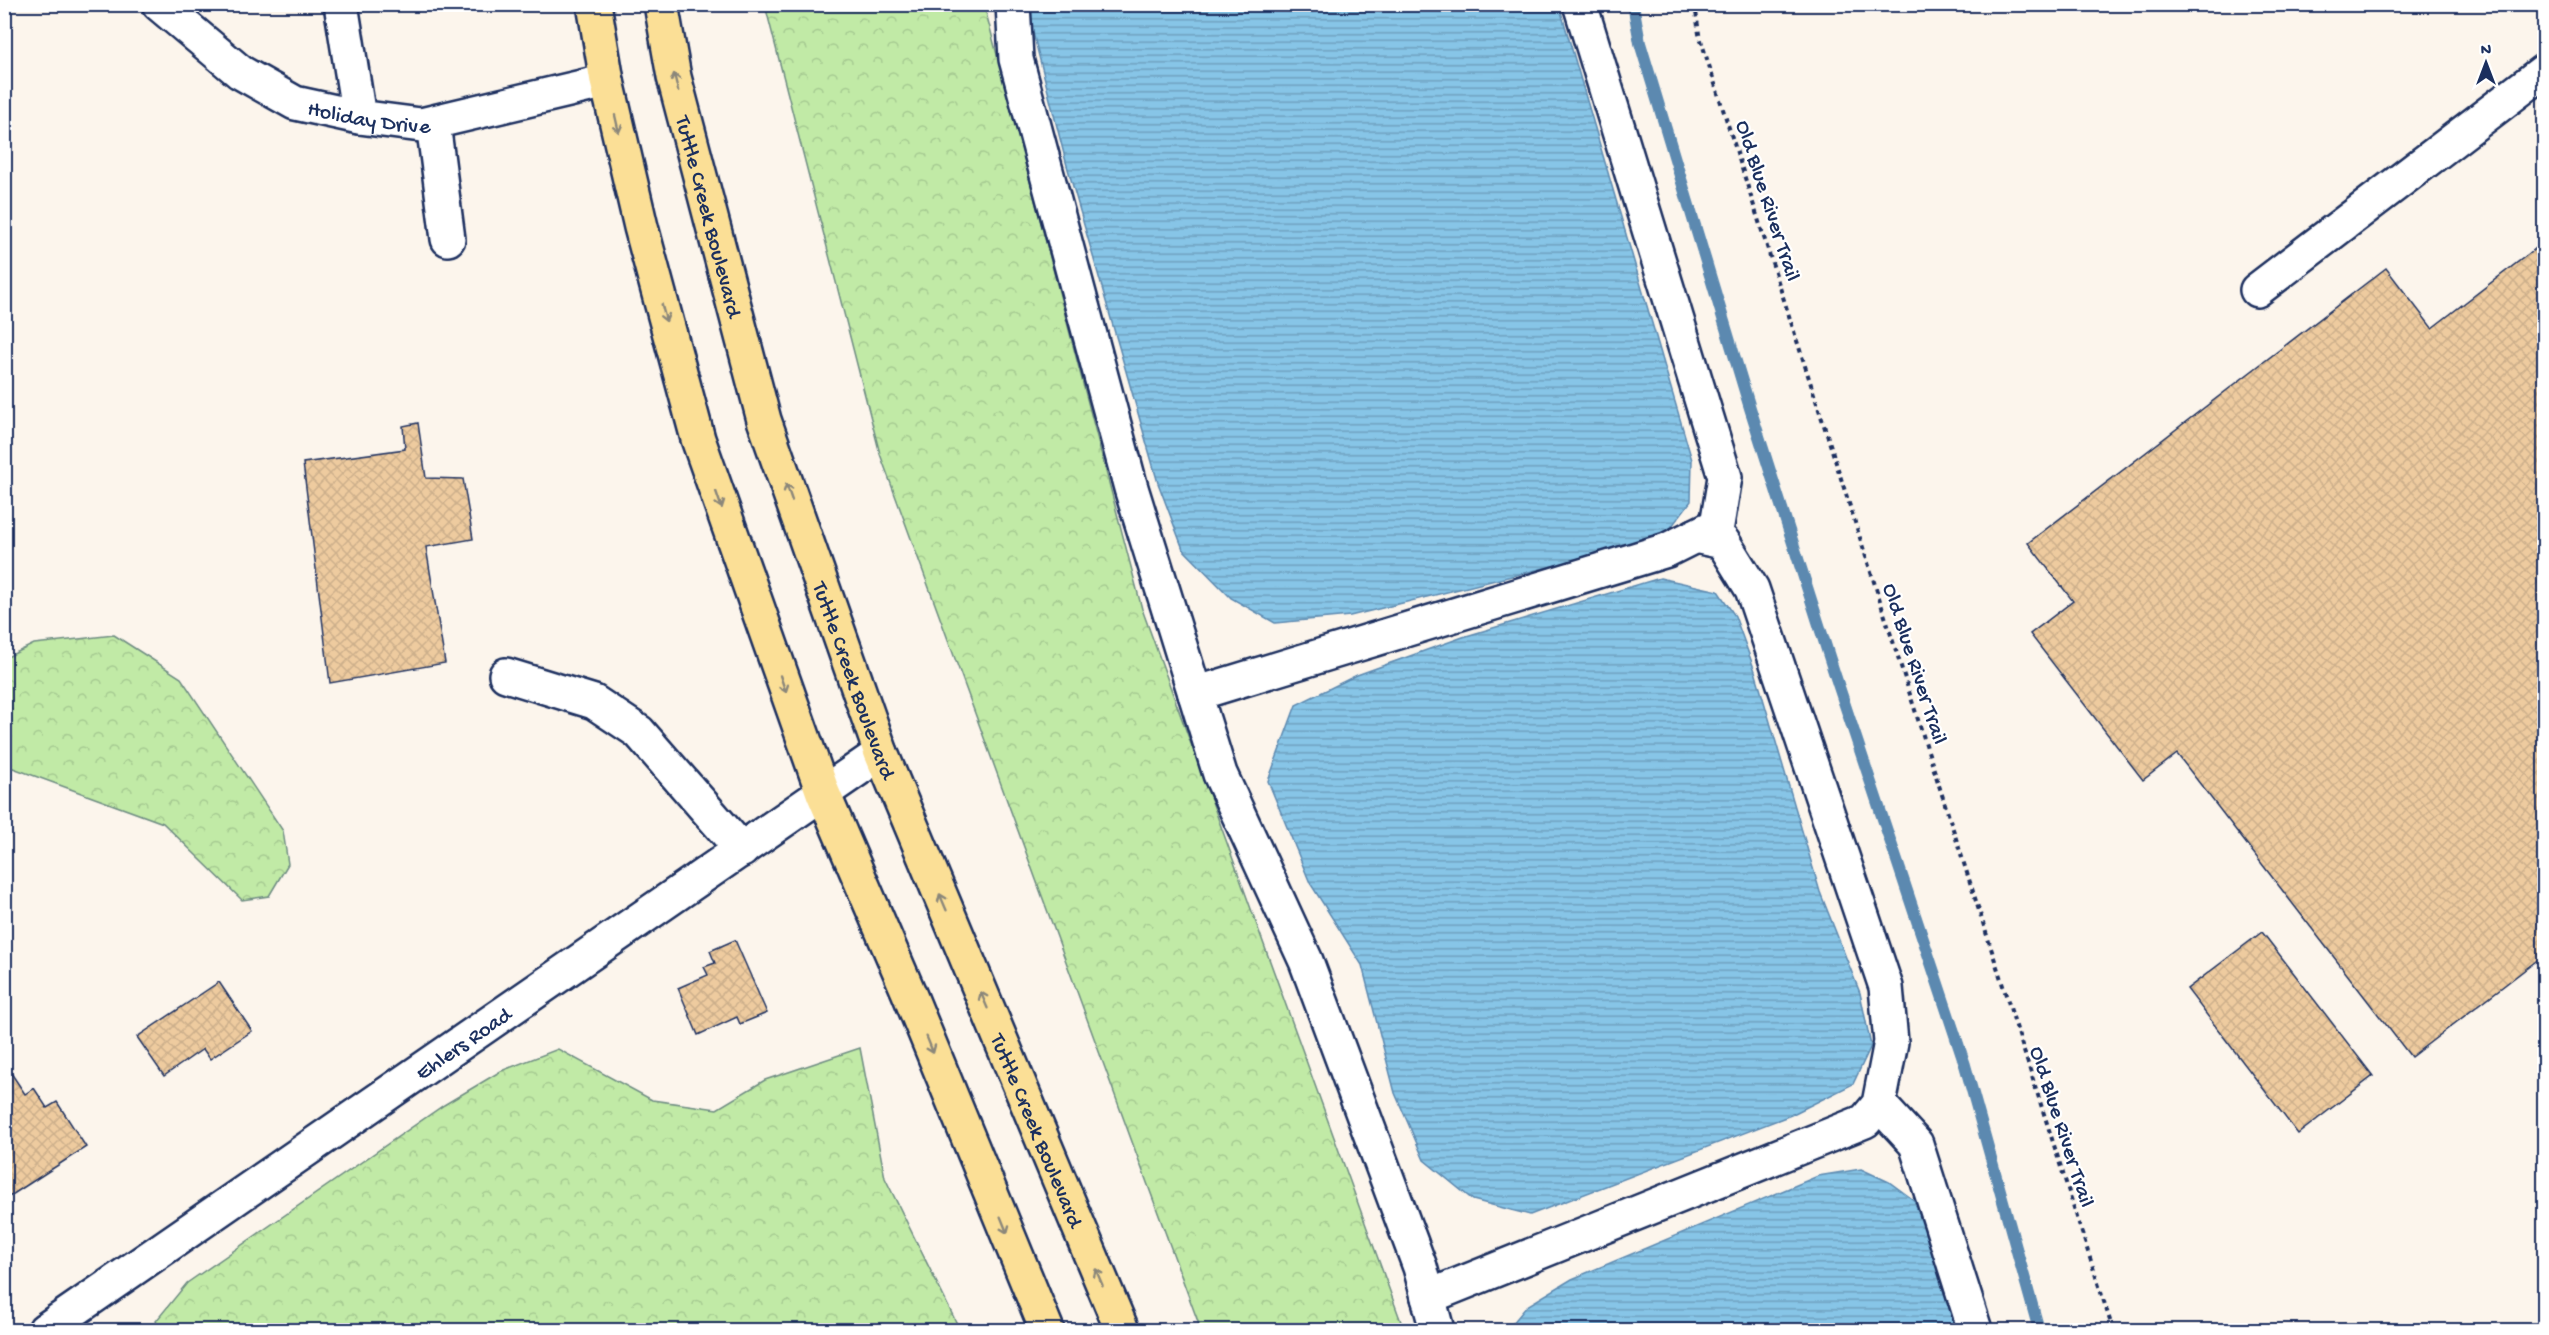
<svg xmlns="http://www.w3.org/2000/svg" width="2549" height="1335" font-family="'Gochi Hand',sans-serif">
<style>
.forest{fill:url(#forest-crowns);stroke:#6e8c82;stroke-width:1.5}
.water{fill:url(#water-rules);stroke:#5c89b0;stroke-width:1.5}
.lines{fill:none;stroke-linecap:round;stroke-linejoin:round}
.stream{stroke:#5c89b0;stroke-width:12}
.building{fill:url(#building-cross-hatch);stroke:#1b2f5e;stroke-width:1.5}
.minor-casing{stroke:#1b2f5e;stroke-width:38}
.highway-casing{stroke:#1b2f5e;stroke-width:38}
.path{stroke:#1b2f5e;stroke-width:4;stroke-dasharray:4.5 4.5;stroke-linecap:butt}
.minor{stroke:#fff;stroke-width:33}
.highway{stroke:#fbdf96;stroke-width:33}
.oneway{stroke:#8b877a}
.labels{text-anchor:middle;stroke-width:4.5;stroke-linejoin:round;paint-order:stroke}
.street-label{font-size:22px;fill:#1b2f5e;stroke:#fff}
</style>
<defs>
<pattern id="forest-crowns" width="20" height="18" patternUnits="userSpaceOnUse" patternTransform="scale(1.5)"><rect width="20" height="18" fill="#c1eaa6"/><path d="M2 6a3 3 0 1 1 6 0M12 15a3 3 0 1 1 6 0" fill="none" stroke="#a5c991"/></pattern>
<pattern id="water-rules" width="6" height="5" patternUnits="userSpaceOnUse" patternTransform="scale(1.5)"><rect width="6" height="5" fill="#87c5e7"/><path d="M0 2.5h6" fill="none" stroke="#6ea0be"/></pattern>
<pattern id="building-cross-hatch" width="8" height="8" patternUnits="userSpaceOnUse" patternTransform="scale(1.5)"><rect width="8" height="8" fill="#eecb9f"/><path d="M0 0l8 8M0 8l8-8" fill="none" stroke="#ccaf8b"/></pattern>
</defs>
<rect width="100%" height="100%" fill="#fcf5ec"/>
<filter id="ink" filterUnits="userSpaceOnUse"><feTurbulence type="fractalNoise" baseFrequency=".0167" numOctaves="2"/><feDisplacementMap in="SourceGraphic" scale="12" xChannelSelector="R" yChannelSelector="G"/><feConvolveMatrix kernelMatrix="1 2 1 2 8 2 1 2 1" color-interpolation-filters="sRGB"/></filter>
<g filter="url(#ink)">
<path class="forest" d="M765 5H984L1142 609 1404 1330H1201L880 454Z
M114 635 181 678 283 831 288 864 269 896 242 900 163 823 13 768 5 767V658L34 644Z
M860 1048 885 1178 960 1330H161L156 1321 187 1283 444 1105 501 1071 558 1049 652 1100 717 1109 765 1080Z"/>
<path class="water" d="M1033 4 1559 5 1692 460 1691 501 1669 530 1629 547 1350 616 1275 623 1231 598 1183 549 1158 483 1066 162 1030 21Z
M1660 578 1718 591 1735 616 1755 671 1820 892 1860 993 1871 1046 1853 1084 1791 1115 1530 1215 1473 1200 1424 1160 1395 1093 1362 965 1310 883 1268 781 1296 705 1357 675 1463 637Z
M1861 1169 1889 1182 1919 1204 1956 1330H1507L1527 1306 1572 1279 1818 1176Z"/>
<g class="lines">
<path class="stream" d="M1633 4 1640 43 1750 408 1834 672 1965 1065 2039 1330"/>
</g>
<path class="building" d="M2544 242V955L2411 1057 2177 754 2143 780 2030 634 2073 601 2028 543 2386 268 2432 328Z
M418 423 426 478 463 479 473 539 426 547 445 663 330 683 303 463 405 449 403 426Z
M2262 932 2373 1076 2298 1134 2187 989Z
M735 940 767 1013 740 1024 737 1017 698 1035 678 988 708 975 704 967 715 963 710 951Z
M219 982 252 1031 210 1059 203 1049 164 1076 137 1037Z
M11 1073 25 1094 34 1088 47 1108 57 1102 86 1147 4 1200V1077Z"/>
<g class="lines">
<defs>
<g id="minor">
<path id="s1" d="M159 4 240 72 295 103 359 117 421 125 607 81"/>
<path d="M341 4 359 117"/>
<path d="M1013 4 1016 59 1131 488 1220 774 1306 961 1420 1267 1437 1330"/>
<path d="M433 123 448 239"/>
<path d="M2257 290 2544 71"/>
<path d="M506 675 594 702 639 732 742 850"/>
<path d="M1195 694 1667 550 1717 525 1725 477 1580 4"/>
<path d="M1879 1104 1916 1144 1975 1330"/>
<path d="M1428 1297 1865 1121 1879 1104 1891 1042 1886 987 1752 589 1723 542 1695 536"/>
<path id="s2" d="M45 1330 881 753"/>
</g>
<g id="highway">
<path d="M594 4 607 81 641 227 698 439 823 793 908 991 1047 1330"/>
<path id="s3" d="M661 4 674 77 764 420 881 753 1122 1330"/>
</g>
</defs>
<use href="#minor" class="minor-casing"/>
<use href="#highway" class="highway-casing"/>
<path class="path" d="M1695 4 1699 34 2113 1330"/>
<use href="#minor" class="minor"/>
<use href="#highway" class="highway"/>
</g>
<defs><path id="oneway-shaft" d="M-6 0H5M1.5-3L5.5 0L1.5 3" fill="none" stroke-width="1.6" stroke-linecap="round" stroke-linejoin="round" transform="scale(1.5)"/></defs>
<g class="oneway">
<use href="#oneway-shaft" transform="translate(676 82) rotate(-104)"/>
<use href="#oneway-shaft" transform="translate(617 124) rotate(77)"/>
<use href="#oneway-shaft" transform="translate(664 313) rotate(75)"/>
<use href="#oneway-shaft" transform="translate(789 492) rotate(-109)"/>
<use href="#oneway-shaft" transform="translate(719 500) rotate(71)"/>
<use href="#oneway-shaft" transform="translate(783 684) rotate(71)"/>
<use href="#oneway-shaft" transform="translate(943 902) rotate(-113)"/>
<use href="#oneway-shaft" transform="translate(984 1000) rotate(-113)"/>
<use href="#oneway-shaft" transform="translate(930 1045) rotate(68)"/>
<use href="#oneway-shaft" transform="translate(1004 1225) rotate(68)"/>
<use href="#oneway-shaft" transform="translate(1099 1277) rotate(-113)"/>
</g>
</g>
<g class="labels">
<g class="street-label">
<text dy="8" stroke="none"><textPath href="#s1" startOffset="244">Holiday Drive</textPath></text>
<text transform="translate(1770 200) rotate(72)" y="8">Old Blue River Trail</text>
<text dy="8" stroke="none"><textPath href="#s3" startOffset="218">Tuttle Creek Boulevard</textPath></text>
<text transform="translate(1917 663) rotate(72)" y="8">Old Blue River Trail</text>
<text dy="8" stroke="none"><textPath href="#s3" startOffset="704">Tuttle Creek Boulevard</textPath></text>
<text dy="8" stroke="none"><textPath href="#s2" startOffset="507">Ehlers Road</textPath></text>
<text transform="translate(2064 1126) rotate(72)" y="8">Old Blue River Trail</text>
<text dy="8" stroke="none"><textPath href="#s3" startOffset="1190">Tuttle Creek Boulevard</textPath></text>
</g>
</g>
<rect width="2549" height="1335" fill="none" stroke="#fff" stroke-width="24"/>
<rect x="12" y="12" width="2525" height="1311" fill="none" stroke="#1b2f5e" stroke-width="2" filter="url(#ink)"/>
<g transform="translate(2486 63)" stroke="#ffffff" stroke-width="4.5" paint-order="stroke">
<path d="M0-4.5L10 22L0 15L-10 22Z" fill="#1b2f5e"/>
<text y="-9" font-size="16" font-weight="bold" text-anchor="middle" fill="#1b2f5e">N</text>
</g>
</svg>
